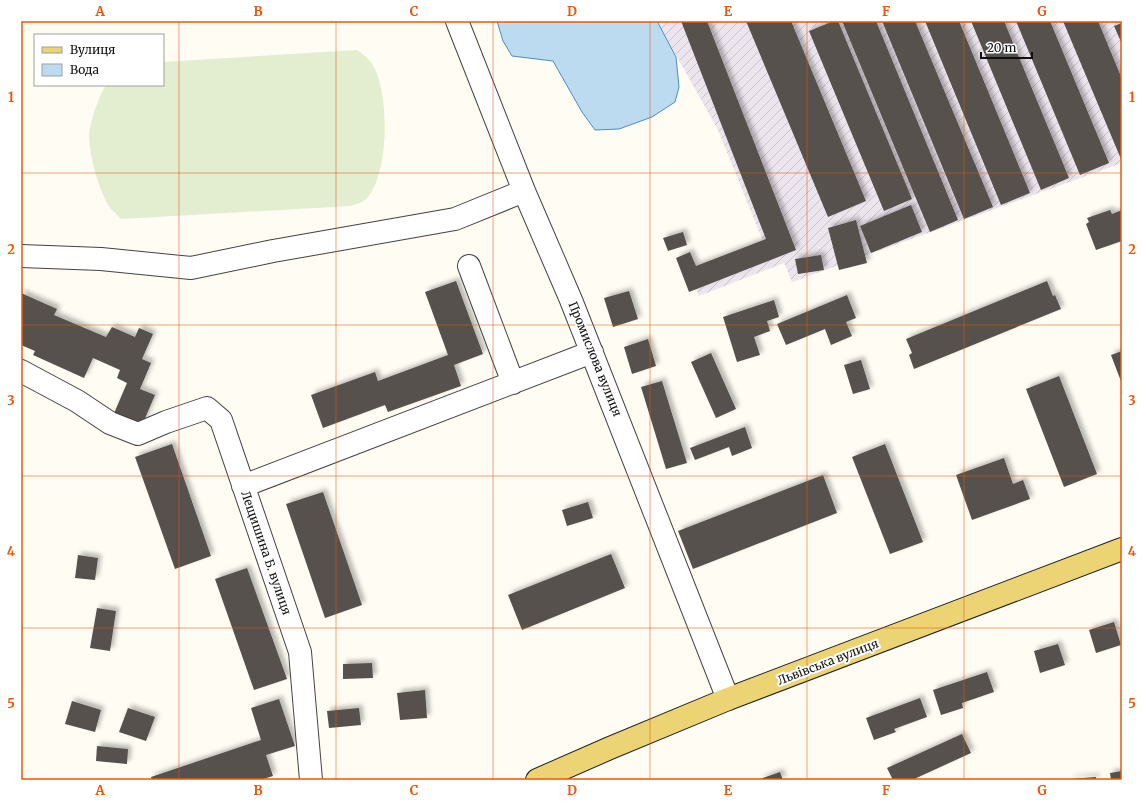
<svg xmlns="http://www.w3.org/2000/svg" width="1143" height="801" font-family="Merriweather,serif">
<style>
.industrial{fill:url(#industrial-furrows)}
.pitch{fill:#e3eed0}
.water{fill:#bcdbf1;stroke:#4a8dc1}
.building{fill:#57514d;filter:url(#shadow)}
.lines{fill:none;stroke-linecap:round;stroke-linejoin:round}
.minor-casing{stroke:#434343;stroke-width:24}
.major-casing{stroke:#212121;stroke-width:24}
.minor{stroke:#fff;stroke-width:22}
.major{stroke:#ecd475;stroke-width:22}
.grid{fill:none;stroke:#e8590c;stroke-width:1;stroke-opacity:0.55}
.labels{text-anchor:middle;stroke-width:4;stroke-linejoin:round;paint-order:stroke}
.street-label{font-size:12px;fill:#101010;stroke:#fff}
.neatline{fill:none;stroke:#e8590c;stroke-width:1.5}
.grid-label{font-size:13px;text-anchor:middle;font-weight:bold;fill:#e8590c}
</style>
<defs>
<pattern id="industrial-furrows" width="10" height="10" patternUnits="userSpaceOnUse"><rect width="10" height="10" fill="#ece5ed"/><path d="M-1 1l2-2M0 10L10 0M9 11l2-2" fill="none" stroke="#c9c3ca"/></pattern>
<filter id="shadow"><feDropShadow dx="3.5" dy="-3.5" stdDeviation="2" flood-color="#0004"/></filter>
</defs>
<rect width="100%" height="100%" fill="#fefcf3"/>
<path class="industrial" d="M657 21H1122V163L792 282 784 263 699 296 688 269 763 241 718 130Z"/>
<path class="pitch" d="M357 50C363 54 368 58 372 64 390 90 390 178 365 200 361 203 356 204 351 206L121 219C117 214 111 210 108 205 98 186 90 159 89 137 89 125 99 95 106 85H163V62Z"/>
<path class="water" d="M497 21H657L676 57 679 87 675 102 652 117 619 129 595 130 582 112 553 61 512 56 503 41Z"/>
<path class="building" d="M681 21H707L796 250 689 292 676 258 690 252 696 266 766 239Z
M746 21H791L866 201 828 217Z
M834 21H838L912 199 884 211 809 31Z
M842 21H876L958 220 930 232Z
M882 21H915L993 207 964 219Z
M925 21H959L1030 193 1001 205Z
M971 21H1004L1069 178 1041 190Z
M1016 21H1050L1109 163 1080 175Z
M1063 21H1098L1122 79V159H1121Z
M1122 23V44L1114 26Z
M911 205 922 232 871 253 860 226Z
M1110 210 1112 214 1122 210V241L1096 250 1086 224 1089 222 1087 218Z
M856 220 867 263 839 270 828 228Z
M683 232 687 245 668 251 663 238Z
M821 255 824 270 798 274 795 259Z
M456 281 483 354 454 365 461 386 388 412 385 405 323 428 311 395 375 372 378 381 448 355 425 292Z
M1047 281 1053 296 1055 295 1061 309 914 369 909 355 912 353 906 339Z
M629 291 638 319 613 327 604 298Z
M21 293 57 309 54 315 106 337 112 327 135 337 139 328 153 334 142 359 151 363 140 389 155 395 140 430 112 418 127 383 117 378 120 370 93 358 84 378 33 355 35 351 21 345Z
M847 295 856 318 846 322 852 336 831 345 825 329 786 345 777 324Z
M774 300 779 317 767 321 770 331 754 337 760 355 737 362 723 317Z
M648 339 656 366 632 374 624 347Z
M1122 351V384L1111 355Z
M711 353 736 409 716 418 691 362Z
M861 360 870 389 853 394 844 365Z
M1059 376 1097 474 1064 487 1026 389Z
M662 381 687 463 666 469 641 387Z
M745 427 752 448 732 456 729 447 695 460 690 448Z
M172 444 211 556 175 569 135 457Z
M885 444 923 542 890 554 852 457Z
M1004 458 1013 484 1023 480 1030 499 972 520 956 475Z
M823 475 837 513 693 569 678 531Z
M323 492 362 605 325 618 286 504Z
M588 502 593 518 567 526 562 510Z
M611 554 625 588 522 630 508 595Z
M78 555 98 558 95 580 75 578Z
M247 568 287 679 254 690 215 579Z
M97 608 116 611 110 651 90 648Z
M1114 622 1121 645 1096 653 1089 630Z
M1058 644 1065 665 1040 673 1034 651Z
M372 663 373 678 343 679V664Z
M987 672 994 692 962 703 963 708 941 715 933 690Z
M425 690 427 718 400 720 397 693Z
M920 698 927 717 894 729 896 732 874 740 866 718Z
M279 699 295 746 266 755 273 776 260 780H152L151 777 261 740 251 708Z
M72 701 101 710 95 732 65 724Z
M128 708 155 717 146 741 119 732Z
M359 708 361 725 329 728 327 711Z
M962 734 971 753 912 780H893L887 768Z
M97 746 128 749 127 764 96 761Z
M1122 771V780H1111L1110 773Z
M780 772 783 780H757Z
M1096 777V780H1070V779Z"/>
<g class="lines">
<defs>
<path id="minor" d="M457 21 524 191 571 300 728 699
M21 256 101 259 191 268 273 251 455 219 524 191
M469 266 513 383
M21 371 77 401 110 423 138 434 166 422 207 408 221 420 300 652 311 780
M243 486 592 352"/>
<path id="major" d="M537 780 610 748 728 699 1122 549"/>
</defs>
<use href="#minor" class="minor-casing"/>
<use href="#major" class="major-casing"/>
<use href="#minor" class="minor"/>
<use href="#major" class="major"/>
</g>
<path class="grid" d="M179 21V780M336 21V780M493 21V780M650 21V780M807 21V780M964 21V780M21 173H1122M21 325H1122M21 476H1122M21 628H1122"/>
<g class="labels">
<g class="street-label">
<text transform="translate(595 359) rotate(68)" y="4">Промислова вулиця</text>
<text transform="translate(266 553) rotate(71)" y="4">Лещишина Б. вулиця</text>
<text transform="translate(828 662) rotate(-21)" y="4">Львівська вулиця</text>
</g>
</g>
<rect width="1143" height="801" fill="none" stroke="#ffffff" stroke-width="44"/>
<rect x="34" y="34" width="130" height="52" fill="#ffffff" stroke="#9f9f9f"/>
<rect x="42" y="47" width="20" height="6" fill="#ecd475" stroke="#9f9f9f"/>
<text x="70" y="54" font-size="12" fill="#101010">Вулиця</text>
<rect x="42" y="64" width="20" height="12" fill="#bcdbf1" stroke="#9f9f9f"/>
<text x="70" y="74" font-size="12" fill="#101010">Вода</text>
<path d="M981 52v6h51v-6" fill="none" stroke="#101010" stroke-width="2"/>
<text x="987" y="52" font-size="12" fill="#101010" stroke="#ffffff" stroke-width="3" paint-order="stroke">20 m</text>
<rect x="22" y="22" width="1099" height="757" class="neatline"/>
<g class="grid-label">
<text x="100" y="16">A</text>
<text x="258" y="16">B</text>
<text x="414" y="16">C</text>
<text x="572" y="16">D</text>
<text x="728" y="16">E</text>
<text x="886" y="16">F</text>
<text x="1042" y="16">G</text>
<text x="11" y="102">1</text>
<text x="1132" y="102">1</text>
<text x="11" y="254">2</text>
<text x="1132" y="254">2</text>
<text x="11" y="405">3</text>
<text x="1132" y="405">3</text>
<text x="11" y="556">4</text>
<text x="1132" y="556">4</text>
<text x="11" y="708">5</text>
<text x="1132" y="708">5</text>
<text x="100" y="795">A</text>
<text x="258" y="795">B</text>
<text x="414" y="795">C</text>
<text x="572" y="795">D</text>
<text x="728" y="795">E</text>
<text x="886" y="795">F</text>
<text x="1042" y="795">G</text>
</g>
</svg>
